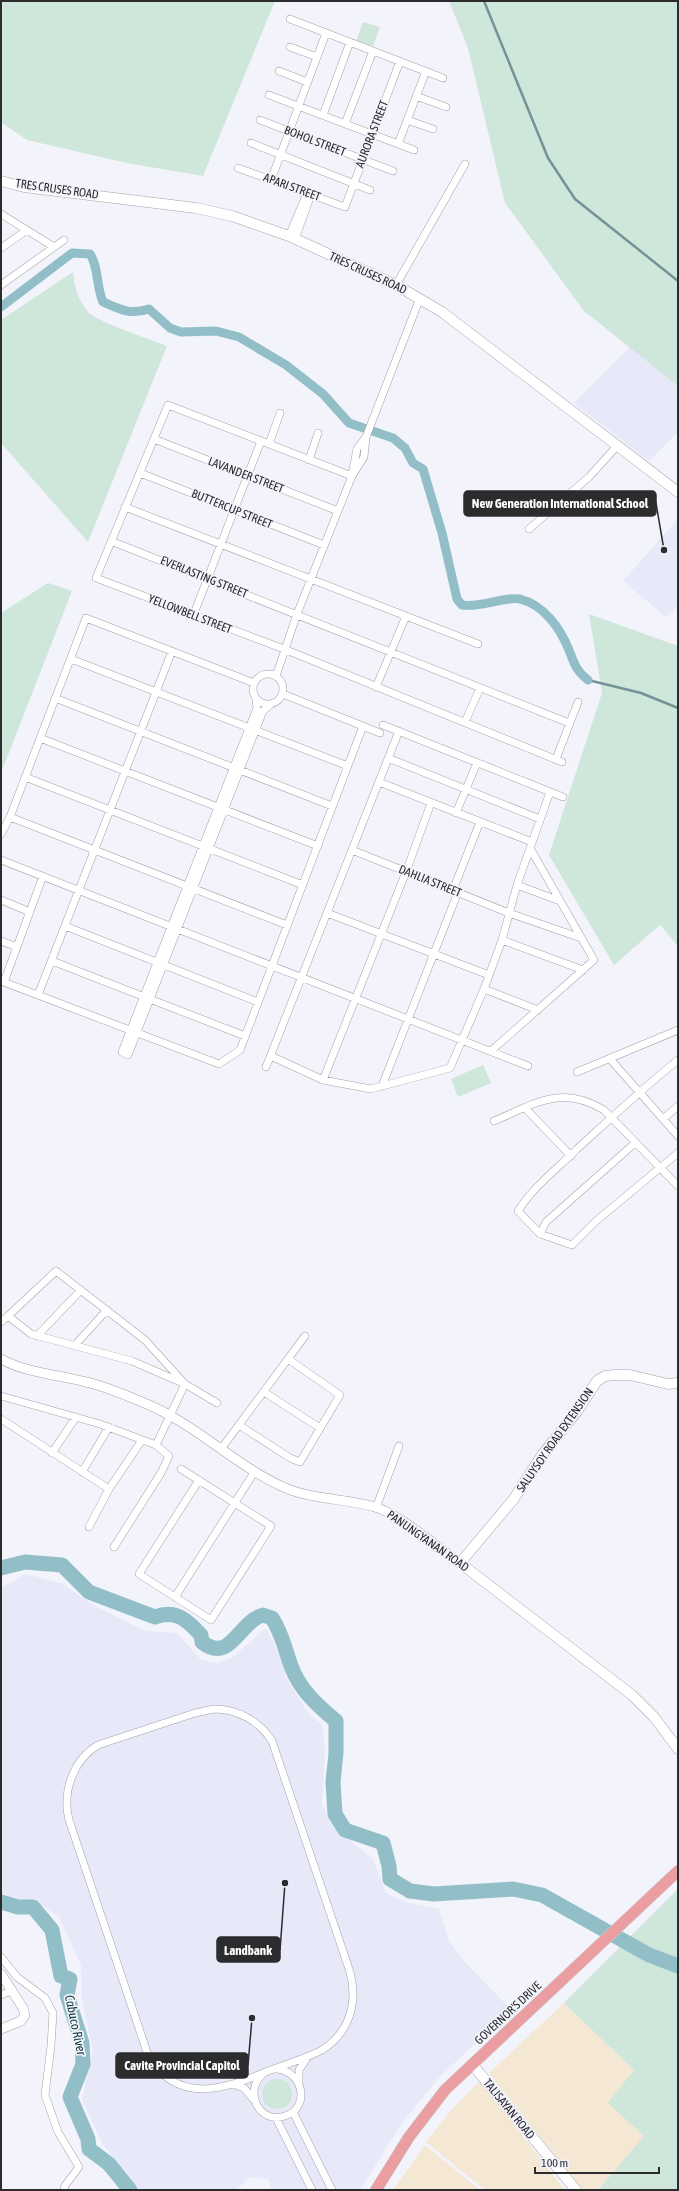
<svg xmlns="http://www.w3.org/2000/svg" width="679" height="2191" font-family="'Asap Condensed',sans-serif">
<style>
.built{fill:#e7e8f8}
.industrial{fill:#f4e8d4}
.green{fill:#cfe6da}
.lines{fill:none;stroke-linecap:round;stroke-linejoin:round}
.stream{stroke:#739399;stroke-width:2.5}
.canal{stroke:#92bfc7;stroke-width:9}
.river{stroke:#92bfc7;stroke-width:15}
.minor-casing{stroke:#a2a2a9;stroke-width:8}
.tertiary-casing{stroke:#a2a2a9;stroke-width:10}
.secondary-casing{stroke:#a2a2a9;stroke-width:11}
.primary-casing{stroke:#d1d1d1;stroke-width:12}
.minor{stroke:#fff;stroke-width:7}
.tertiary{stroke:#fff;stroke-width:9}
.secondary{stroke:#fff;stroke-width:10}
.primary{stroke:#ea9ea1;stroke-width:11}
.labels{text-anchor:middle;stroke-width:3.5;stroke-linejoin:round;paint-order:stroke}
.street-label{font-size:12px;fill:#2c2c2f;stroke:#f2f3fb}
.water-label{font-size:13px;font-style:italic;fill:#0e3a40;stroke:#f2f3fb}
.leader{fill:none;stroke:#2c2c2f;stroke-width:1.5}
.callout-dot{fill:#2c2c2f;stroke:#f2f3fb;stroke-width:1.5}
.callout{fill:#2c2c2f;stroke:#2c2c2f;stroke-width:1.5}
.callout-label{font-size:13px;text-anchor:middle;font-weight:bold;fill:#fff}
</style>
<rect width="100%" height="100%" fill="#f2f3fb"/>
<path class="built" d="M640 337 678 366V432L649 461 574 403Z
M678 519V606L666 617 623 581Z
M25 1574 61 1583 95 1606 145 1631 177 1633 201 1660 216 1663 232 1658 266 1628 280 1656 286 1678 309 1714 322 1725 325 1751 322 1804 333 1827 373 1859 386 1893 408 1903 439 1909 449 1942 464 1961 510 2009 437 2080 402 2123 360 2190H272L268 2179 250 2177 236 2190H136L132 2179 103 2145 82 2100 93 2050 82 2001 81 1965 59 1917 43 1906 1 1893V1587L11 1583Z"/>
<path class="industrial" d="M564 2003 634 2070 644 2136 598 2190H583L489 2073Z
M480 2081 565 2190H485L426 2142 453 2108Z
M425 2145 480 2190H393Z"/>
<path class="green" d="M1 1H275L203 176 127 163 27 140 1 122Z
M449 1H678V386L584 311 505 203 468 48Z
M363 22 380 27 373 46 356 41Z
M73 272C74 287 78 300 88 312 95 321 152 340 167 346L88 542 1 443V320Z
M48 583 72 591 1 773V613Z
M589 614 678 646V946L660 925 614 965 549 855 602 693Z
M483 1065 491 1083 458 1097 451 1079Z
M678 1889V2190H598L644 2136 608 2103 634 2070 564 2003Z
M262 2094a15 15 0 1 1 30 0a15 15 0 1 1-30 0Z"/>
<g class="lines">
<path class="stream" d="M484 1 548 158 575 199 678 281
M588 680 641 693 678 708"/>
<path class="canal" d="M1 307 72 253 90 254C99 268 96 286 103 302 121 310 130 315 149 309L170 328 181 332 216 331 239 337 286 365 323 394 349 423 393 438 405 448 413 463 423 469 442 533 457 599 462 605C483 608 503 596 520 599 544 605 560 628 569 650 574 663 576 671 588 680"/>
<path class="river" d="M1 1568 25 1562 62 1565 89 1592 155 1617C176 1609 187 1620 201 1635L202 1642C226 1661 236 1633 252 1621 255 1618 260 1616 263 1615L272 1618C282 1633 285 1649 291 1666 300 1690 317 1705 336 1721V1753L333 1782 335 1814 345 1830 383 1843 389 1866 390 1879 410 1891 434 1894 513 1889 542 1895 649 1955 678 1966
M1 1902 18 1907H33L52 1930 61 1976 70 1979 67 1995 82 2043 83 2064 70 2097 88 2139 89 2149 109 2164 130 2190"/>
<defs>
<path id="minor" d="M290 19 443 78
M290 47 317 57
M279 71 307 82
M269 95 414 150
M416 96 446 107
M323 115 350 42
M260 120 393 171
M407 120 433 129
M345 124 373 51
M251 143 370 190
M398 144 426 71
M238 168 345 207 400 61
M271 180 326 33
M1 214 54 247
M289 236 307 193
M295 239 311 195
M1 248 27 230
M1 285 64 240
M396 285 465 164
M154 439 338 511
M269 444 280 413
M309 460 318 433
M140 473 324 545
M352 474 357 449 365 438
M352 476 168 405 96 578 284 649 562 762
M125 507 478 644
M529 529 589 477 618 445
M111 541 569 723
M193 616 261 441
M71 659 348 766
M253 689a15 15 0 1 1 30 0a15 15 0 1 1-30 0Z
M276 676 297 614 338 511 352 476 364 457 366 437 420 298
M376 687 406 616
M283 694 380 733
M55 698 332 806
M256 700 257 708 122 1052 128 1055 263 711 270 705
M465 722 480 688
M383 725 563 797
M40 738 318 846
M388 758 540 819
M556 759 578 702
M25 777 303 885
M379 782 532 842
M456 813 477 763
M10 817 287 925
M1 834 10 817 86 618 254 683
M352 850 509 913 581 938
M1 860 528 1066
M517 885 560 901
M453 890 480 822
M1 900 30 912
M327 913 489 975
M65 926 258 1002
M502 940 583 970
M1 941 17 947
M52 961 245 1036
M1 981 219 1064 240 1050 363 726
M4 982 43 876
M484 989 538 1010
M38 995 172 651
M491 1051 594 960 530 848
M271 1056 323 1080 371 1089 450 1068 484 989 502 940 517 885 550 792
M610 1059 678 1136
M678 1060C643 1088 610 1119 577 1149 557 1169 533 1187 518 1211L540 1234 572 1245 596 1221 678 1153
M266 1067 399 731
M577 1072 678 1030
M323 1080 406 872 431 803
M382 1086 458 892
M525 1108 571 1156
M663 1119 678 1106
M494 1121C535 1104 561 1084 604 1110L678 1186
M540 1234 546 1222 635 1143
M1 1322 8 1316
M37 1336 81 1290
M75 1345 107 1310
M264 1392 320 1428
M1 1396 100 1424 156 1445 169 1456 161 1473 114 1547
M1 1419 109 1489
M239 1425 290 1458 300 1462 340 1395 288 1359
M156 1445 185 1384 145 1340 56 1271 8 1316 31 1334 132 1361 185 1384 217 1403
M221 1449 305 1336
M52 1453 76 1417
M181 1469 271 1526 211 1620 139 1574 199 1480
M82 1472 109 1427
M376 1508 399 1446
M89 1527 109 1489 142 1440
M175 1597 255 1471
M214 1709C238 1709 259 1721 272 1741L350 1972C358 2003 350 2032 322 2050 305 2059 286 2064 268 2071 225 2090 176 2105 148 2055L69 1820C62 1792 73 1760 98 1745L195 1713Z
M1 1957 17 1977 45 1998 53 2013 51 2046 45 2095 58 2132 79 2167 64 2187 65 2190
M1 1995 11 1991
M263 2074C243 2091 259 2125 285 2116 312 2107 302 2070 276 2069
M299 2083V2070L307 2058
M233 2084 244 2088 253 2099
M293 2112 332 2190
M276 2118 312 2190"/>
<path id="tertiary" d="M1 1359C27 1373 54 1374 82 1381 102 1385 123 1394 142 1402 193 1422 232 1463 281 1486 310 1500 344 1498 375 1507 401 1515 437 1547 460 1563
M1 1974 23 2008 25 2015 21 2021 1 2029"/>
<path id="secondary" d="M1 181 24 187 196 208 232 216 289 236 396 285 442 312 678 492
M678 1383 668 1384 630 1375H615L605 1376 597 1381 578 1410 542 1455 513 1500 460 1563 632 1695 654 1717 678 1749
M472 2064 576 2190"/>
<path id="primary" d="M376 2190 409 2137 445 2090 678 1871"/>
</defs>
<use href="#minor" class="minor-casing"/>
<use href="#tertiary" class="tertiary-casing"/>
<use href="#secondary" class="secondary-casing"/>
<use href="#primary" class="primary-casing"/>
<use href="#minor" class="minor"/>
<use href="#tertiary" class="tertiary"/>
<use href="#secondary" class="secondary"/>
<use href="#primary" class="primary"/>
</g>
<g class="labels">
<g class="street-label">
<text transform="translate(372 134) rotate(-69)" y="4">AURORA STREET</text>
<text transform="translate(315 141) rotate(21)" y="4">BOHOL STREET</text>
<text transform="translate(292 187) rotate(20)" y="4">APARI STREET</text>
<text transform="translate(57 189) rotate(8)" y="4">TRES CRUSES ROAD</text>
<text transform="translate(368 273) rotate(25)" y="4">TRES CRUSES ROAD</text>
<text transform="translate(246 475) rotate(21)" y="4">LAVANDER STREET</text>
<text transform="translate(232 509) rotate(22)" y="4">BUTTERCUP STREET</text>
<text transform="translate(204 577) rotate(22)" y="4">EVERLASTING STREET</text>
<text transform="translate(190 614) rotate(21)" y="4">YELLOWBELL STREET</text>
<text transform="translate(430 881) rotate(22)" y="4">DAHLIA STREET</text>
<text transform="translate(555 1440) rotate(-55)" y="4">SALUYSOY ROAD EXTENSION</text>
<text transform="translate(428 1541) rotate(35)" y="4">PANUNGYANAN ROAD</text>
<text transform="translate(508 2013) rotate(-43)" y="4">GOVERNOR'S DRIVE</text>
<text transform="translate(509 2109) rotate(51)" y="4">TALISAYAN ROAD</text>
</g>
<g class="water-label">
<text transform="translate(76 2025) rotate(78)" y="5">Cabuco River</text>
</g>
</g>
<path class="leader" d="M664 550L656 503M285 1883L280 1950M252 2018L248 2065"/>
<g class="callout-dot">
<circle cx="664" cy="550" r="4"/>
<circle cx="285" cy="1883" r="4"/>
<circle cx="252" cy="2018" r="4"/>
</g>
<g class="callout">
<rect x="464" y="491" width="192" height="25" rx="4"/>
<rect x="217" y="1937" width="63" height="25" rx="4"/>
<rect x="116" y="2053" width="132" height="25" rx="4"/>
</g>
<g class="callout-label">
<text x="560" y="508">New Generation International School</text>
<text x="248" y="1955">Landbank</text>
<text x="182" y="2070">Cavite Provincial Capitol</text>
</g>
<rect width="679" height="2191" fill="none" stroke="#2c2c2f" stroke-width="4"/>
<path d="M535 2167v6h124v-6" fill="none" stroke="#2c2c2f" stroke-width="2"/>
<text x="541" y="2167" font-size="12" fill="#2c2c2f" stroke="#f2f3fb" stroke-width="3" paint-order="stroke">100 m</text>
</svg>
